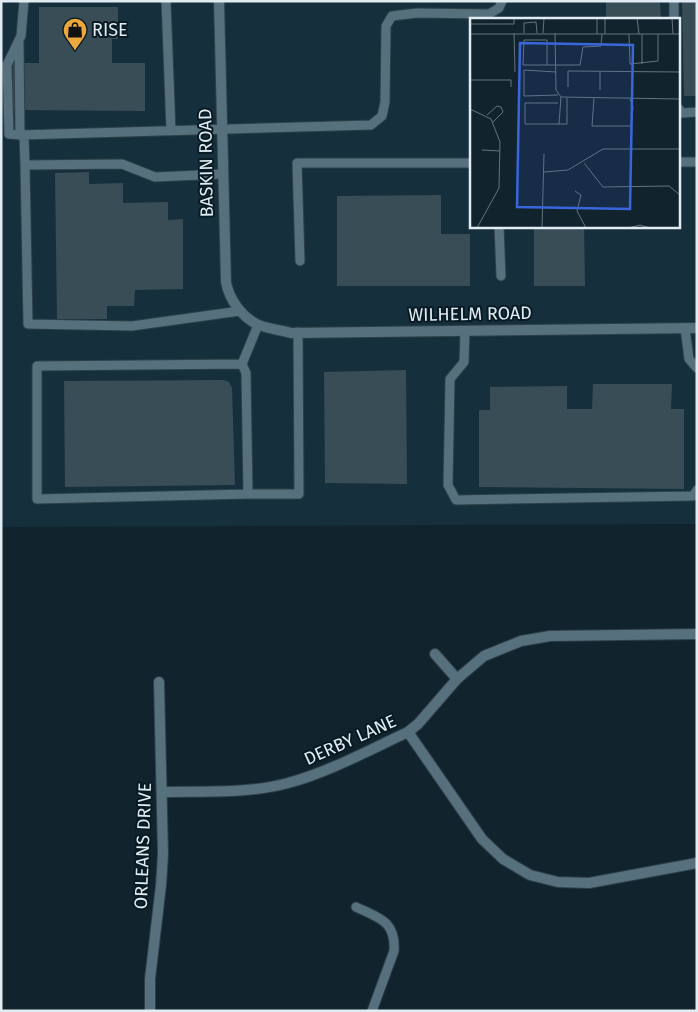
<svg xmlns="http://www.w3.org/2000/svg" width="698" height="1012" font-family="'Fira Sans',sans-serif">
<style>
.built{fill:#15303c;fill-rule:evenodd}
.building{fill:#394d57}
.lines{fill:none;stroke-linecap:round;stroke-linejoin:round}
.lane-casing{stroke:#2e4049;stroke-width:11}
.street-casing{stroke:#2e4049;stroke-width:12}
.lane{stroke:#57707d;stroke-width:9}
.street{stroke:#57707d;stroke-width:10}
.labels{text-anchor:middle;stroke-width:4;stroke-linejoin:round;paint-order:stroke}
.poi-label{font-size:18px;fill:#e1ecf2;stroke:#081a23;text-anchor:start}
.street-label{font-size:18px;fill:#e1ecf2;stroke:#081a23}
.inset-road{fill:none;stroke:#64747c;stroke-width:1}
.view{fill:#3a66dc;fill-opacity:0.15;stroke:#3a66dc;stroke-width:2.5}
.inset-edge{fill:none;stroke:#e1ecf2;stroke-width:2.5}
</style>
<rect width="100%" height="100%" fill="#11242d"/>
<path class="built" d="M1 1H697V524L1 527ZM472 19H679V226H472Z"/>
<path class="building" d="M606 1H660L661 19H606Z
M682 1H697V96H684Z
M39 7H118V39H112V63H145V111L13 110V63H39Z
M89 172V184L123 183V203L168 202V220L183 219V289L135 290 134 306H107V319H57L55 173Z
M441 195V234H470V286H337V196Z
M534 226H584L585 286H534Z
M406 370 407 484 325 483 324 372Z
M224 380 229 382 232 388 235 485 65 487 64 381Z
M593 384H672L671 409H684V489L479 487V410H490V387L567 386V409H592Z"/>
<g class="lines">
<defs>
<path id="lane" d="M24 1 21 36 7 65 9 134 20 135 371 125 382 116 385 102 386 26 392 16 417 13 489 14 499 8 502 1
M166 1 171 131
M674 1V19
M19 43 20 135
M679 109 682 113 697 112
M24 135 25 165
M679 162H697
M223 174 155 177 122 164 25 165 28 324 132 326 240 311
M499 226 501 276
M300 261 297 163H472
M685 328 689 359 697 368
M465 331 464 362 450 379 448 485 456 500 693 496 697 490
M242 364 37 366V499L248 494 246 373 242 364 258 325
M248 494H299L298 332
M356 907C379 918 396 921 394 951L372 1011"/>
<path id="street" d="M219 1 226 282C229 299 242 318 259 325 269 329 280 330 291 333L697 328
M435 654 457 679
M408 732 482 839 503 859 530 875 558 882 589 883 697 863
M162 792C204 791 248 794 288 783 329 772 369 750 408 732L418 724 457 679 484 656 521 641 550 636 697 634
M150 1011V979L161 885 163 854 159 682"/>
</defs>
<use href="#lane" class="lane-casing"/>
<use href="#street" class="street-casing"/>
<use href="#lane" class="lane"/>
<use href="#street" class="street"/>
</g>
<defs>
<symbol id="shop-pin" viewBox="-11 -11 22 30"><path d="M0 17L-7.5 6A9.5 9.5 0 1 1 7.5 6Z" fill="#eda83c" stroke="#081a23"/><path d="M-5-2.5h2.3a2.7 3.5 0 0 1 5.4 0H5L5.5 6h-11ZM-1.5-2.5h3a1.5 2.3 0 0 0-3 0Z" fill="#111"/></symbol>
</defs>
<g fill-rule="evenodd">
<use href="#shop-pin" x="61" y="16" width="28" height="38"/>
</g>
<g class="labels">
<g class="poi-label">
<text x="92" y="36">RISE</text>
</g>
<g class="street-label">
<text transform="translate(206 163) rotate(-91)" y="6">BASKIN ROAD</text>
<text transform="translate(470 314) rotate(-1)" y="6">WILHELM ROAD</text>
<text transform="translate(350 740) rotate(-24)" y="6">DERBY LANE</text>
<text transform="translate(143 846) rotate(-88)" y="6">ORLEANS DRIVE</text>
</g>
</g>
<g transform="translate(470 18)">
<rect width="210" height="210" fill="#11242d"/>
<path class="inset-road" d="M167 0 169 16M202 0 203 16M0 6H44V0M44 15 45 54M54 15V5L66 4 67 15M73 15 74 0M85 15 86 72 91 79 210 81M0 16H210M127 16V0M135 16V0M159 16 160 46 188 43V16M172 16V46M53 47H110L113 29 131 28 132 16M53 47 54 22H77V47M130 53V72M86 54 54 52V78L88 77M0 62H41V69M98 69V53L210 54M124 80 122 108H161L163 89 160 81M88 85H55V106H89L91 79M0 91 21 101 30 124 29 170 7 210M17 97 27 88 31 89 33 94 23 104M89 106H97V80M12 132 30 133M114 145 133 169 199 168 210 177M74 154 98 152 133 131H210M105 173 111 177 107 193 116 210M72 210 74 136M158 210 170 207 180 210"/>
<path class="view" d="M50 25 163 27 160 191 47 189Z"/>
<rect width="210" height="210" class="inset-edge"/>
</g>
<rect width="698" height="1012" fill="none" stroke="#e1ecf2" stroke-width="5"/>
</svg>
